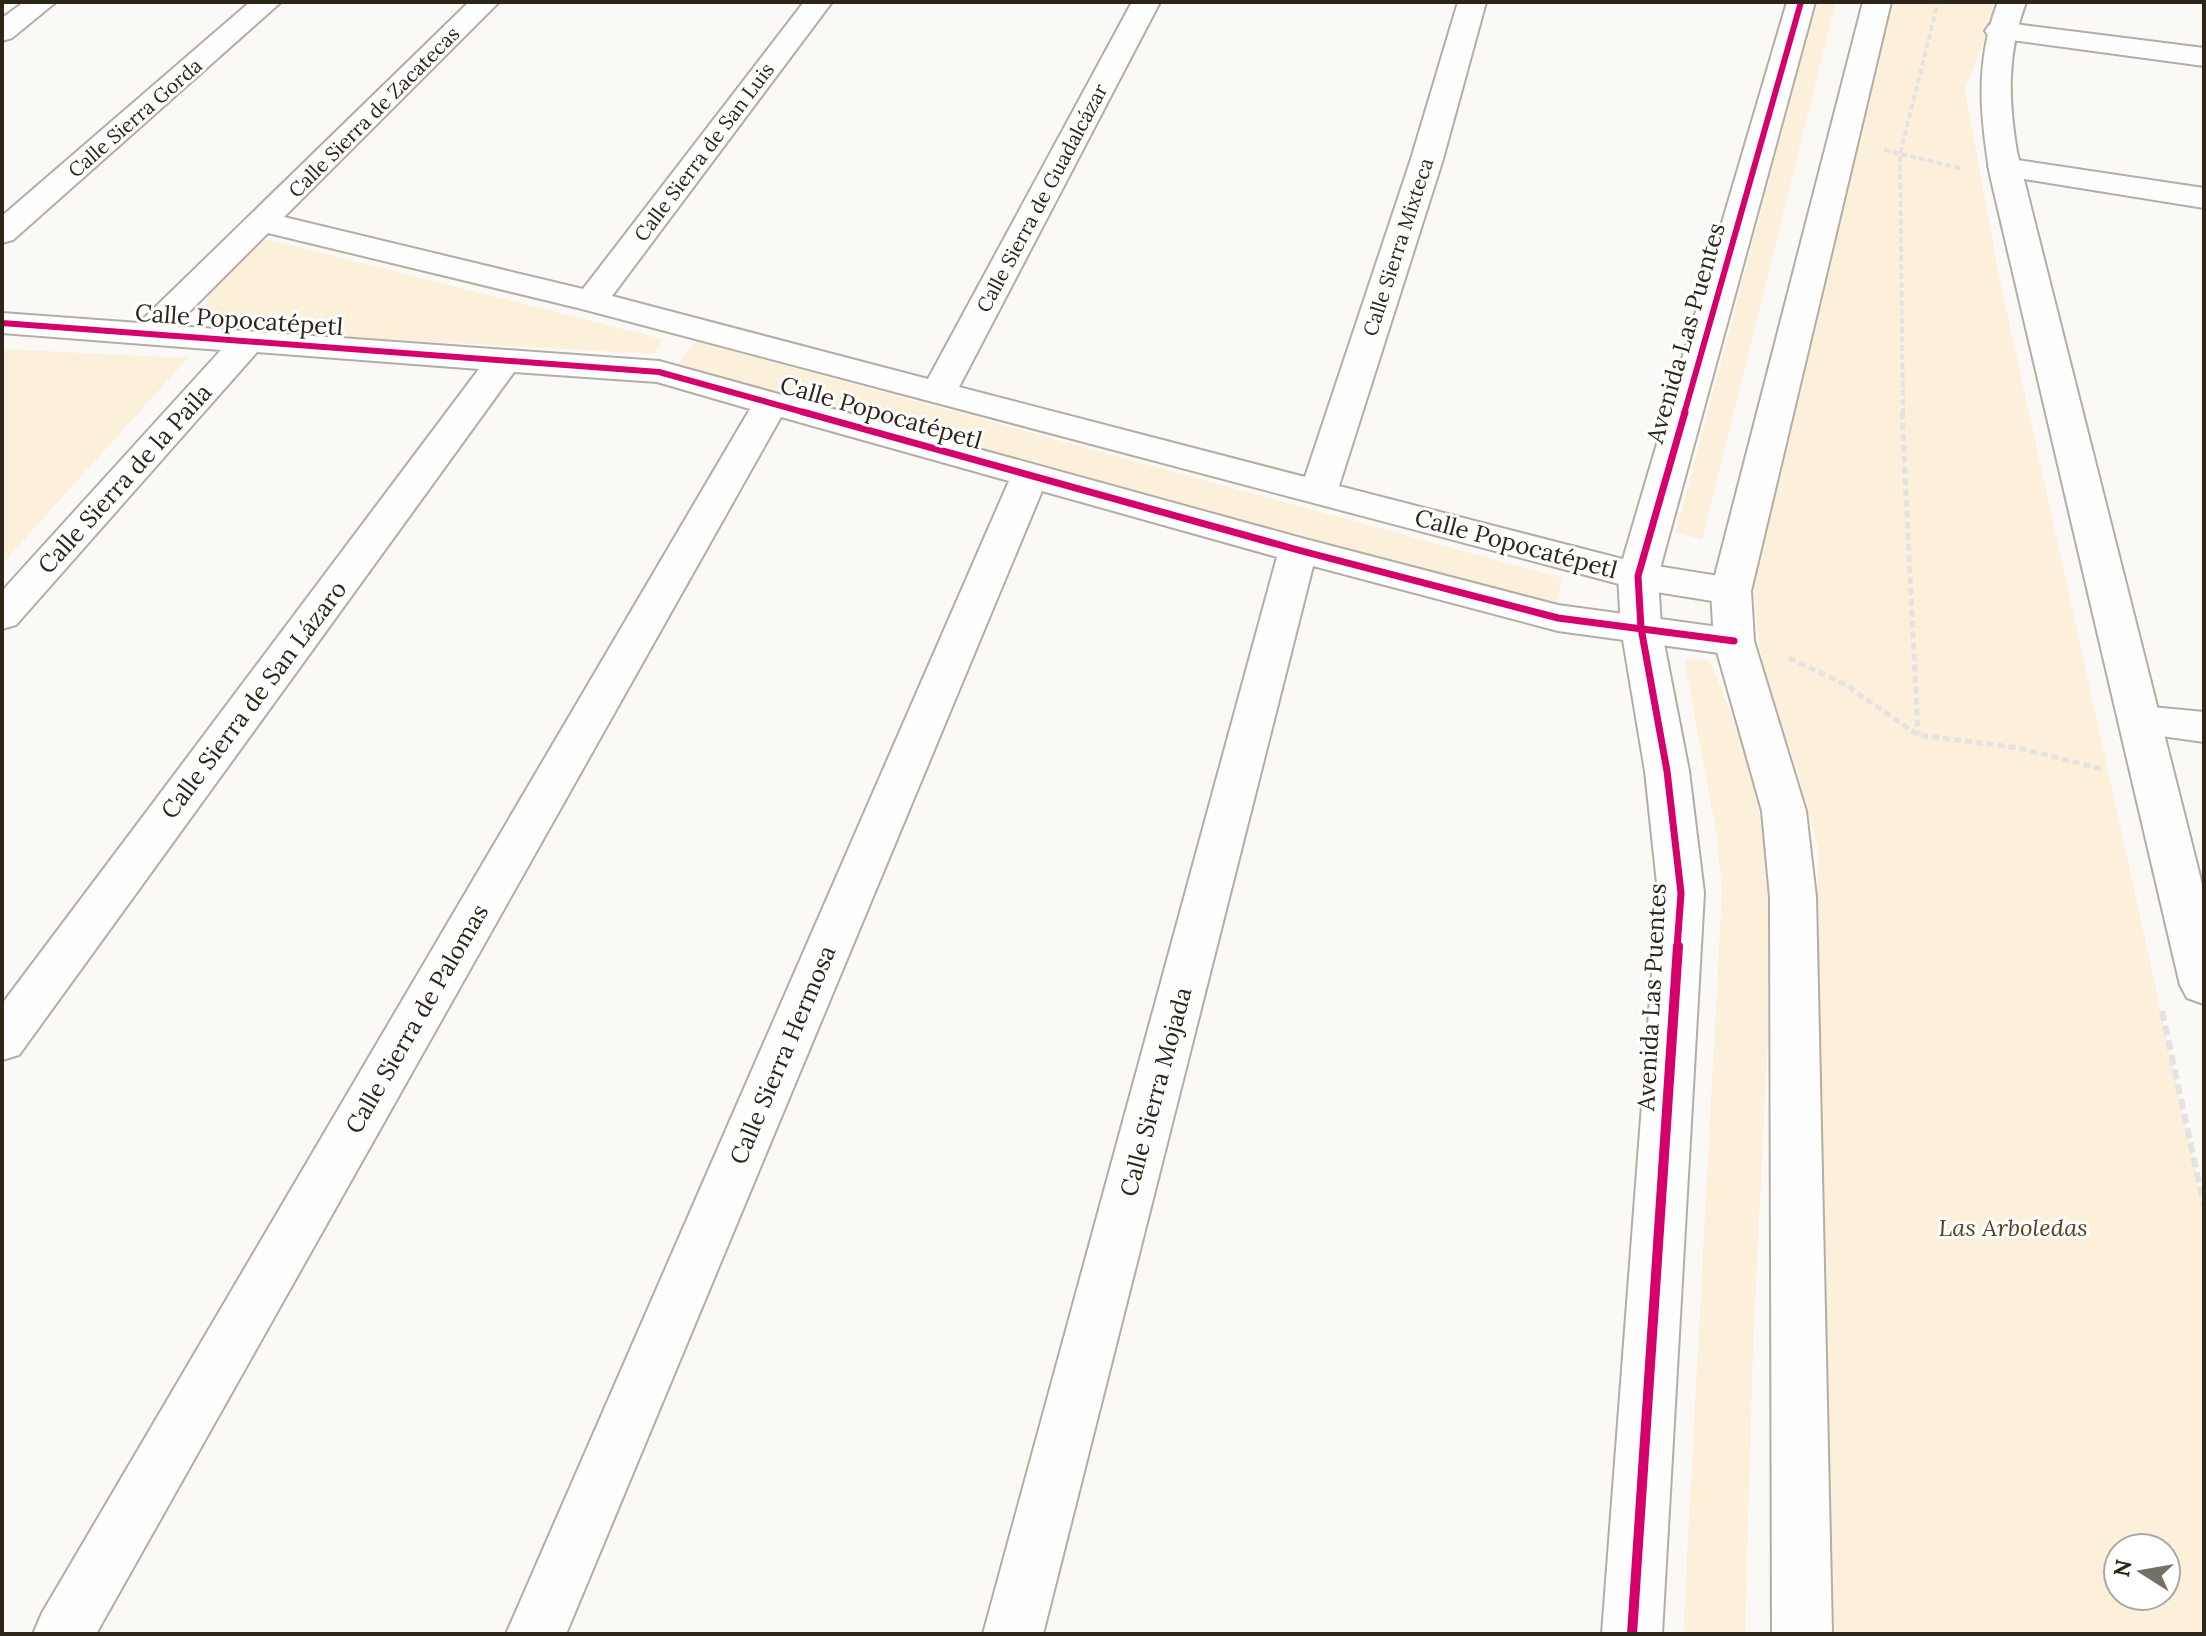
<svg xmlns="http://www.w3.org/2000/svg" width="2206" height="1636" font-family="Lora,serif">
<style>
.green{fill:#fcf0db;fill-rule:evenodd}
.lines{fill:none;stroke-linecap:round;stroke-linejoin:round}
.minor-casing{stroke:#b2aea6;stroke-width:4}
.tertiary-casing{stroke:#b2aea6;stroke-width:4}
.path-far2{stroke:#e3e3e1;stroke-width:4;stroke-dasharray:6 3;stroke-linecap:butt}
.path-far1{stroke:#e3e3e1;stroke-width:5;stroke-dasharray:7 4;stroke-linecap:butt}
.path{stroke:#e3e3e1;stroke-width:6;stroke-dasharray:10 5;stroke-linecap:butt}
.minor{fill:#fefefe;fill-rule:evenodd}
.tertiary{fill:#fefefe;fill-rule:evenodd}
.cycleway-far2-casing{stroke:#fff;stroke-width:10}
.cycleway-far1-casing{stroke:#fff;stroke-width:12}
.cycleway-casing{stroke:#fff;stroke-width:15}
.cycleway-far2{stroke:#d6006c;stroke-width:6}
.cycleway-far1{stroke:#d6006c;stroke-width:7}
.cycleway{stroke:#d6006c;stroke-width:10}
.labels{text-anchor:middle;stroke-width:6;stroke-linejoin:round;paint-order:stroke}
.far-street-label{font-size:20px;fill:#2d2519;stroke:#fff}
.street-label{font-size:24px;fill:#2d2519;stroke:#fff}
.park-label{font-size:24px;font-style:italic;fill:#57421b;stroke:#fff}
</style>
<rect width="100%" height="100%" fill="#fbf9f5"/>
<path class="green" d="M1816 2H1836L1702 540 1676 532Z
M1890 2H1999L1965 90 2000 281 2204 1206V1634H1834L1812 991 1819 853 1797 770 1767 683 1759 644 1753 587 1779 450ZM2118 1548H2166V1596H2118Z
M267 239 662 339 653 354 222 330 204 310 215 273Z
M696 341 1562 578 1556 614 675 367Z
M2 349 188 358 2 564Z
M1697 659 1709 661 1713 667 1754 776 1774 911 1753 1349 1745 1634H1683L1722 890 1716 831 1685 665 1687 660Z"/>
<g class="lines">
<defs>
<path id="minor" d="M24 2H56L12 38 2 41V18Z
M250 2H281L13 240 2 243V216Z
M469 2H499L284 217 583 289 804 2H832L612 296 928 379 1132 2H1160L959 387 1305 477 1411 159 1458 2H1486L1443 159 1339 486 1638 563 1731 578 1745 582 1751 591 1745 600 1731 604 1638 589 582 309 268 233 175 326 659 361 1305 539 1558 605 1748 631 1754 641 1748 651 1734 655 1558 631 1313 566 1043 1634H983L1277 557 1042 491 566 1634H506L1009 481 781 417 96 1634H33L42 1613 750 409 657 382 514 372 19 1055 2 1060V1004L479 369 257 352 16 625 2 629V591L221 350 2 333V313L139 323Z
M1999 22 2204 48V66L1989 37 1985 31 1989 25Z
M2004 158 2204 188V208L1993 174 1988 167 1993 160Z
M2141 706 2204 712V742L2126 731 2120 721 2126 711Z"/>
<path id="tertiary" d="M1787 2H1815L1658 576 1661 628 1689 771 1704 893 1662 1634H1602L1658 893 1645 771 1621 628 1618 576Z
M1863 2H1891L1751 591 1754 641 1806 811 1816 897 1832 1634H1772L1770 897 1762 811 1714 641 1711 591Z
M1998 2H2026C2007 53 2008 99 2017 152L2204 892V1004L2187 998 2180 985 1990 175C1980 114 1975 61 1998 2Z"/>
</defs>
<use href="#minor" class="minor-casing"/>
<use href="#tertiary" class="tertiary-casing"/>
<path class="path-far2" d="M1884 150 1960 168
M1903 414 1900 154 1938 2"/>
<path class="path-far1" d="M1902 412 1918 735
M1789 658 1846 685 1918 735 2019 748 2102 769"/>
<path class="path" d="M2162 1011 2204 1206"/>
<use href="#minor" class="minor"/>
<use href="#tertiary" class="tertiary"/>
<defs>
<path id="cycleway-far2" d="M2 323 659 372 810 414
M1684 414 1801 2"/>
<path id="cycleway-far1" d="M803 412 1298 550 1558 618 1734 641
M1677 948 1681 893 1667 771 1641 628 1638 576 1685 412"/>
<path id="cycleway" d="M1632 1634 1678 946"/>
</defs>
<use href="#cycleway-far2" class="cycleway-far2-casing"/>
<use href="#cycleway-far1" class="cycleway-far1-casing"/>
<use href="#cycleway" class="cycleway-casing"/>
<use href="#cycleway-far2" class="cycleway-far2"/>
<use href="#cycleway-far1" class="cycleway-far1"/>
<use href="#cycleway" class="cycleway"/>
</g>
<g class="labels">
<g class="far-street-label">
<text transform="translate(374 112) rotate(-45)" y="7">Calle Sierra de Zacatecas</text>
<text transform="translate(135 118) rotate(-41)" y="7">Calle Sierra Gorda</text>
<text transform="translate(704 152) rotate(-53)" y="7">Calle Sierra de San Luis</text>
<text transform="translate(1042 198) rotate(-62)" y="7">Calle Sierra de Guadalcázar</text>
<text transform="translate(1398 247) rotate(-72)" y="7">Calle Sierra Mixteca</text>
</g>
<g class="street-label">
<text transform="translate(239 320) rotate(4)" y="8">Calle Popocatépetl</text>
<text transform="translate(1686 333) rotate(-74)" y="8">Avenida Las Puentes</text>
<text transform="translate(881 413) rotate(16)" y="8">Calle Popocatépetl</text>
<text transform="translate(125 479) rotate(-48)" y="8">Calle Sierra de la Paila</text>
<text transform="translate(1516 544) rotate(15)" y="8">Calle Popocatépetl</text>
<text transform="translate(254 700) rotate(-53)" y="8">Calle Sierra de San Lázaro</text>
<text transform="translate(1652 997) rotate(-87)" y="8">Avenida Las Puentes</text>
<text transform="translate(417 1019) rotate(-60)" y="8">Calle Sierra de Palomas</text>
<text transform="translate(783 1055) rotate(-67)" y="8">Calle Sierra Hermosa</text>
<text transform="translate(1156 1092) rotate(-75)" y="8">Calle Sierra Mojada</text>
</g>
<g class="park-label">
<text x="2013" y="1236">Las Arboledas</text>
</g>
</g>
<rect width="2206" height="1636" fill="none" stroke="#2d2519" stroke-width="8"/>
<g transform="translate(2142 1572) rotate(281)"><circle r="38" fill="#ffffff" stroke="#aba8a3" stroke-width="2"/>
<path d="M0-6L14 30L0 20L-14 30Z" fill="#756f66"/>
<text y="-12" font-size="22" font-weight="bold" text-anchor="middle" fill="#2d2519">N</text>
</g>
</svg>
